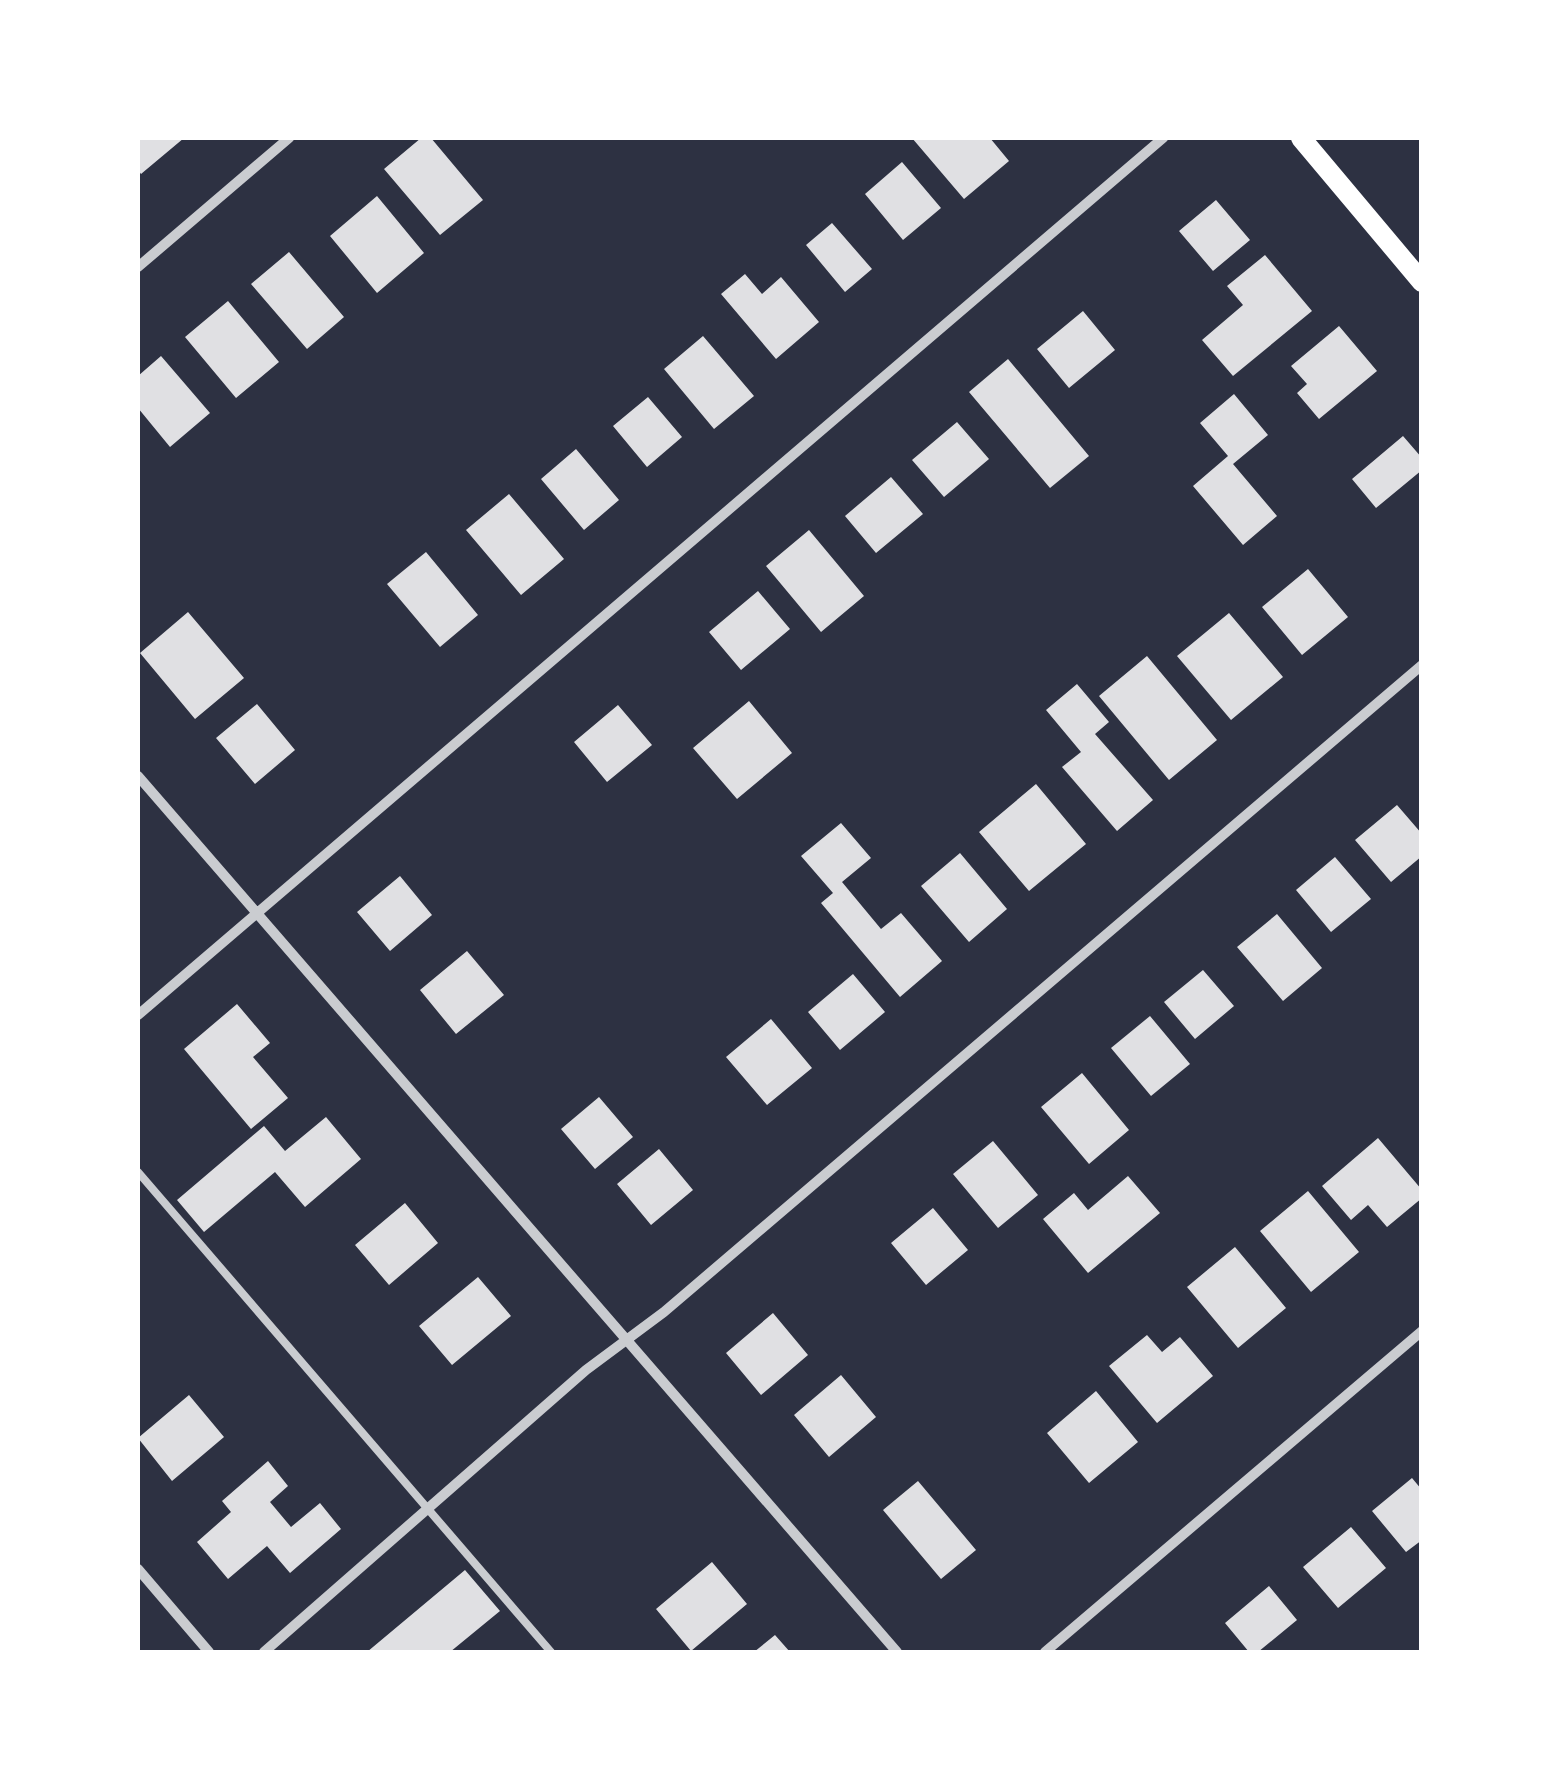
<svg xmlns="http://www.w3.org/2000/svg" width="1559" height="1790" font-family="'Source Sans 3',sans-serif">
<style>
.building{fill:#e0e0e3}
.lines{fill:none;stroke-linecap:round;stroke-linejoin:round}
.service{stroke:#caccd0;stroke-width:8}
.minor{stroke:#caccd0;stroke-width:10}
.secondary{stroke:#fff;stroke-width:20}
</style>
<rect width="100%" height="100%" fill="#2d3142"/>
<path class="building" d="M138 138H184L141 174 138 170Z
M421 138H431L483 200 440 235 384 169Z
M912 138H990L1009 161 964 199Z
M902 162 941 208 903 240 865 194Z
M377 196 424 253 377 293 330 236Z
M1216 200 1250 240 1213 271 1179 231Z
M832 223 872 269 845 292 806 245Z
M289 252 344 317 307 349 251 284Z
M1265 255 1312 311 1233 376 1202 340 1243 305 1227 286Z
M745 274 762 294 781 277 819 322 776 359 721 294Z
M228 301 279 362 236 398 185 337Z
M1083 311 1115 350 1069 388 1037 349Z
M1339 326 1377 371 1319 419 1297 393 1307 384 1291 366Z
M703 336 754 396 714 429 664 369Z
M161 356 210 413 170 447 138 408V376Z
M1008 359 1089 456 1050 488 969 392Z
M1234 394 1268 435 1233 464 1277 516 1243 545 1193 486 1228 456 1200 423Z
M648 397 682 437 647 467 613 426Z
M957 422 989 459 944 497 912 460Z
M1403 436 1422 458V470L1376 508 1352 479Z
M576 449 619 500 584 530 541 479Z
M891 477 923 514 876 553 845 516Z
M509 494 564 559 521 595 466 530Z
M809 530 864 596 821 632 766 566Z
M426 552 478 615 440 647 387 584Z
M1308 569 1348 617 1302 655 1262 607Z
M758 591 790 629 741 670 709 632Z
M188 612 244 678 195 719 140 653Z
M1229 613 1283 677 1231 720 1177 656Z
M1147 656 1217 740 1169 780 1099 696Z
M1077 684 1109 722 1095 734 1153 800 1117 831 1062 767 1081 752 1046 710Z
M749 701 792 753 737 799 693 748Z
M257 704 295 750 255 784 216 738Z
M618 705 652 745 607 782 574 742Z
M1036 784 1086 844 1029 891 979 832Z
M1397 805 1422 834V856L1391 882 1355 840Z
M841 823 871 858 842 882 881 929 901 913 942 961 900 997 821 903 833 893 801 856Z
M960 853 1007 909 969 942 921 886Z
M1335 857 1371 899 1331 932 1296 890Z
M400 876 432 915 390 951 357 912Z
M1277 914 1322 968 1283 1001 1237 947Z
M467 951 504 995 456 1034 420 990Z
M1203 970 1234 1006 1195 1039 1164 1002Z
M853 974 885 1012 840 1050 808 1012Z
M237 1004 270 1043 253 1057 288 1098 251 1129 184 1049Z
M1150 1016 1190 1064 1151 1096 1111 1048Z
M771 1019 812 1068 767 1105 726 1057Z
M1082 1073 1129 1130 1089 1164 1041 1107Z
M599 1097 633 1137 595 1169 561 1129Z
M326 1117 361 1159 305 1207 275 1172 204 1232 177 1200 264 1126 285 1151Z
M1378 1138 1422 1190V1198L1387 1227 1368 1205 1351 1220 1322 1186Z
M993 1141 1038 1195 998 1228 953 1174Z
M659 1149 693 1190 651 1225 617 1184Z
M1128 1176 1160 1213 1088 1273 1043 1219 1074 1193 1088 1210Z
M1308 1191 1359 1252 1311 1292 1260 1231Z
M405 1203 438 1243 389 1285 355 1245Z
M933 1208 968 1250 926 1285 891 1243Z
M1235 1247 1286 1308 1238 1348 1187 1287Z
M478 1277 511 1316 452 1365 419 1326Z
M773 1313 808 1355 761 1395 726 1353Z
M1147 1335 1162 1352 1180 1337 1213 1376 1157 1423 1109 1366Z
M841 1375 876 1417 829 1457 794 1415Z
M1096 1391 1138 1442 1089 1483 1047 1433Z
M189 1395 224 1437 172 1481 138 1438Z
M268 1461 288 1486 270 1502 291 1527 320 1503 341 1529 290 1573 267 1546 228 1579 197 1542 231 1512 222 1501Z
M1412 1478 1422 1490V1540L1406 1552 1372 1511Z
M918 1481 976 1550 941 1579 883 1510Z
M1351 1527 1386 1568 1338 1608 1303 1567Z
M712 1562 747 1604 691 1651 656 1609Z
M465 1570 500 1611 450 1652H367Z
M1269 1586 1297 1620 1258 1652H1249L1225 1623Z
M775 1635 790 1652H754Z"/>
<g class="lines">
<path class="service" d="M138 1172 551 1652"/>
<path class="minor" d="M138 267 289 138
M138 776 897 1652
M138 1015 1163 138
M138 1569 209 1652
M264 1652 586 1370 664 1312 1422 665
M1045 1652 1422 1331"/>
<path class="secondary" d="M1301 138 1422 282"/>
</g>
<rect width="1559" height="1790" fill="none" stroke="#ffffff" stroke-width="280"/>
</svg>
